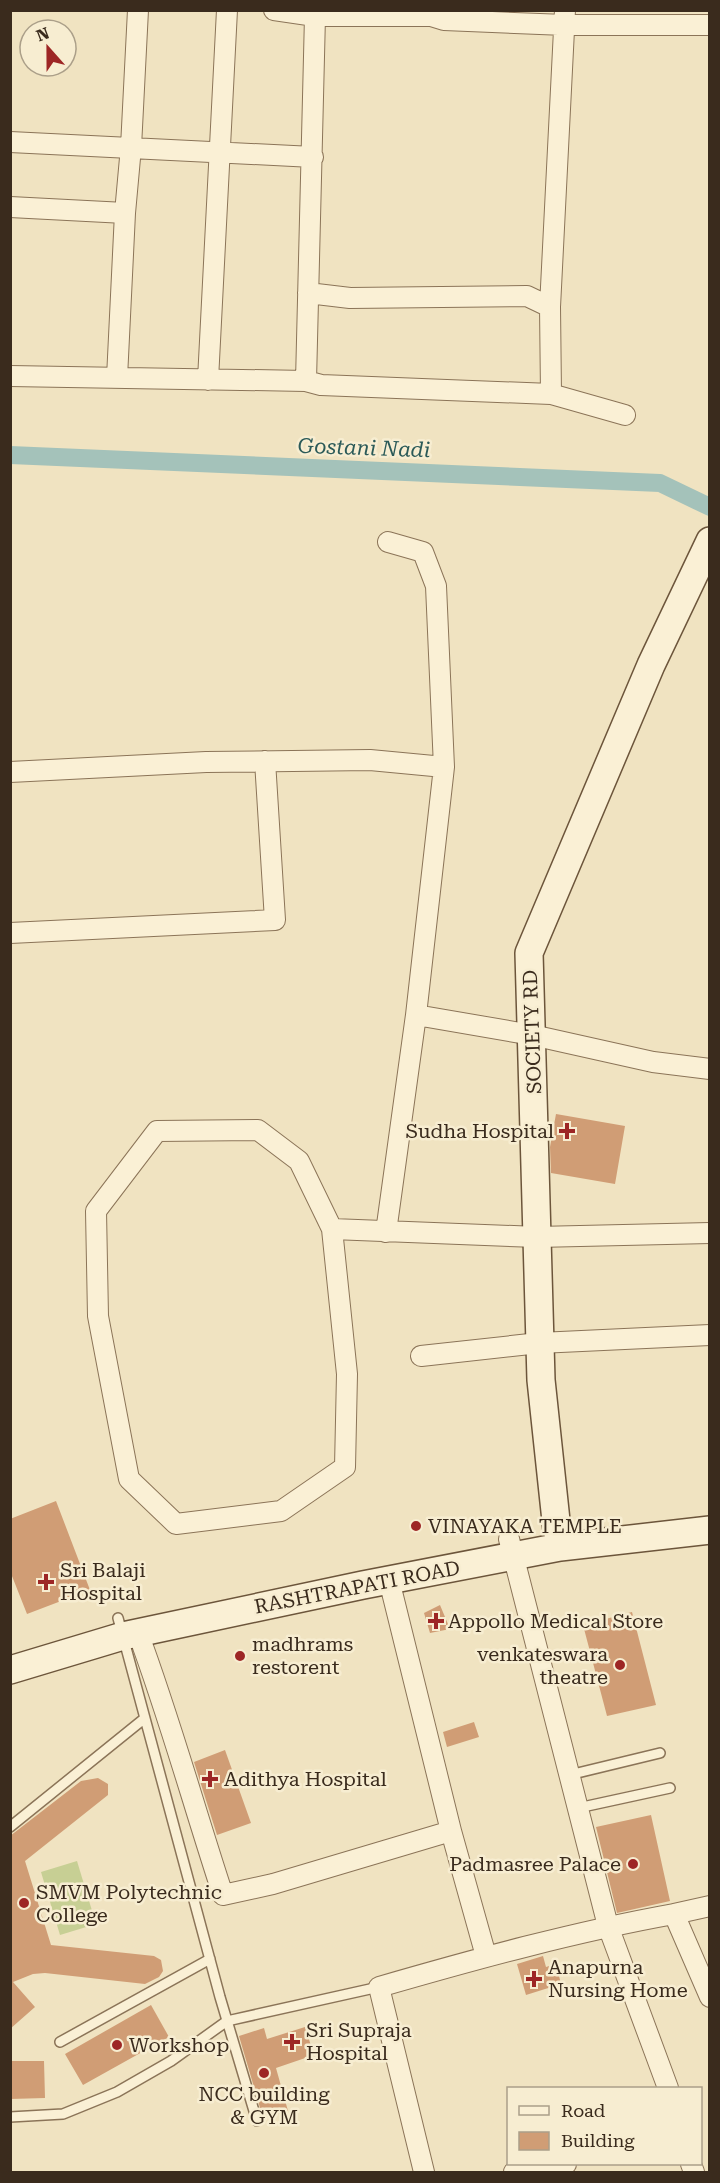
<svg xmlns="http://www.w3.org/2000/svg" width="720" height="2183" font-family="'Roboto Serif',serif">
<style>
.green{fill:#c7cf94}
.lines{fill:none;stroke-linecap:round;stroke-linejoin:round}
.canal{stroke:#a4c2ba;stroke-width:18}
.building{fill:#d09d75}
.lane-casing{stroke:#8b7458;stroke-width:12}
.street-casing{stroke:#8b7458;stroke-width:22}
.secondary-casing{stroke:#6c553b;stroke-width:30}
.lane{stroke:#faf0d5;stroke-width:9}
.street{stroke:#faf0d5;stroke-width:20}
.secondary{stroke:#faf0d5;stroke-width:27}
.poi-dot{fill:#9d2625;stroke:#f7edd1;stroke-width:2}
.labels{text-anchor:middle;stroke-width:5;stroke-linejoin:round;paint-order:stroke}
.street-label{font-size:20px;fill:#3a2b1d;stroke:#f7edd1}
.poi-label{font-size:20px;fill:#3a2b1d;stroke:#f7edd1;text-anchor:start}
.water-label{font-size:21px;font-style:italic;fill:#2b5a58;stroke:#f7edd1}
</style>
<rect width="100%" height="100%" fill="#f0e3c1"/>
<path class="green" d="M77 1861 96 1924 60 1935 41 1872Z"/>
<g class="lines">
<path class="canal" d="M10 455 660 483 710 507"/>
</g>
<path class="building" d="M556 1114 625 1126 615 1184 551 1173 550 1147Z
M56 1501 90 1590 27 1614 10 1571V1519Z
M440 1605 450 1629 430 1633 424 1613Z
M632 1612 656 1705 607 1716 583 1625Z
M474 1722 479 1737 447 1747 443 1732Z
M225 1750 251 1823 217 1835 194 1762Z
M98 1778 108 1784V1795L25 1861 51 1945 154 1956 161 1960 163 1971 159 1977 145 1984 45 1973 33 1974 13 1982 35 2007 10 2029V1836L81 1781Z
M651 1815 670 1901 617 1913 596 1827Z
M543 1956 546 1967 556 1964 561 1984 526 1995 517 1964Z
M151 2005 169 2037 83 2085 65 2054Z
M305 2027 314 2055 276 2068 288 2111 263 2118 239 2036 264 2028 267 2039Z
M10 2061H44L45 2098 10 2099Z"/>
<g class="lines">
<defs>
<path id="lane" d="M118 1618 220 1997 257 2121
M569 1775 660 1753
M578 1808 670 1788
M10 1827 145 1718
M60 2042 210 1959
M10 2117 63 2114 117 2092 171 2061 227 2021 379 1987"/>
<path id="street" d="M274 10 315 16H431L444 20 565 25H710
M10 142 313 157
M10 207 125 213
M308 293 350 298 527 296 550 307
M10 376 306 381 321 385 551 394 625 415
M117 378 125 213 131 147 138 10
M208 380 227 10
M306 381 315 16
M551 394 550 307 565 10
M388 542 423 552 436 586 444 767 416 1015 532 1035 653 1062 710 1069
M10 772 206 762 370 760 444 767
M10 933 275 920 265 761
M258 1130 299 1161 332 1229 347 1374 345 1467 281 1511 176 1524 129 1479 98 1316 96 1211 157 1131Z
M332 1229 537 1237 710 1233
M386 1232 416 1015
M421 1356 539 1343 710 1335
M509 1539 608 1926 668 2088
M389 1580 451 1831
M138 1633C170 1719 194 1807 223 1895L273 1884 451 1831 486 1956
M674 1914 710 1906
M691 2164 694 2172
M424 2172 379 1987C476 1959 574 1932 674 1914L710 1997
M514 2172 566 2164"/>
<path id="secondary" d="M557 1530 541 1380 529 953 651 665 710 541
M10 1670 123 1636 363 1585 560 1547 710 1530"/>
</defs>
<use href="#lane" class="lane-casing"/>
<use href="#street" class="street-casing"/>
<use href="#secondary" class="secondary-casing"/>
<use href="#lane" class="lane"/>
<use href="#street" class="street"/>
<use href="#secondary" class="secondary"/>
</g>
<g class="poi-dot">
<path d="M564 1122h6v6h6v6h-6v6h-6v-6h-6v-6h6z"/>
<circle cx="416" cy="1526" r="6"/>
<path d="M43 1573h6v6h6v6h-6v6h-6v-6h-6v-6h6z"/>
<path d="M433 1612h6v6h6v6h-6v6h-6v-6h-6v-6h6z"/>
<circle cx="240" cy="1656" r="6"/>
<circle cx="620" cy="1665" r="6"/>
<path d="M207 1770h6v6h6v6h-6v6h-6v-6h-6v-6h6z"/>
<circle cx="633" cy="1864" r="6"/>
<circle cx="24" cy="1903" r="6"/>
<path d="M531 1970h6v6h6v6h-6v6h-6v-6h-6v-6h6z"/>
<path d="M289 2033h6v6h6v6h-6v6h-6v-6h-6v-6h6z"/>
<circle cx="117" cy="2045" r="6"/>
<circle cx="264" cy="2073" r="6"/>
</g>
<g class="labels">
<g class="street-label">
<text transform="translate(532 1032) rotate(-92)" y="7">SOCIETY RD</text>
<text transform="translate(357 1587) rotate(-11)" y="7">RASHTRAPATI ROAD</text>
</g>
<g class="poi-label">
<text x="554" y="1138" text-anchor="end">Sudha Hospital</text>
<text x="428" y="1533">VINAYAKA TEMPLE</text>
<text x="60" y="1577">Sri Balaji<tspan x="60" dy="23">Hospital</tspan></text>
<text x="448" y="1628">Appollo Medical Store</text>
<text x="252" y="1651">madhrams<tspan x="252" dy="23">restorent</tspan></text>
<text x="608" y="1661" text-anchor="end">venkateswara<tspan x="608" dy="23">theatre</tspan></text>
<text x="224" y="1786">Adithya Hospital</text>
<text x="621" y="1871" text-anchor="end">Padmasree Palace</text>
<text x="36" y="1899">SMVM Polytechnic<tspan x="36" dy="23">College</tspan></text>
<text x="548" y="1974">Anapurna<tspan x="548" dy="23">Nursing Home</tspan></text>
<text x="306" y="2037">Sri Supraja<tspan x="306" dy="23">Hospital</tspan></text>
<text x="129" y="2052">Workshop</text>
<text x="264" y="2101" text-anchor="middle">NCC building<tspan x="264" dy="23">&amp; GYM</tspan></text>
</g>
<g class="water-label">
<text transform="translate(364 448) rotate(2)" y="7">Gostani Nadi</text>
</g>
</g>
<rect width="720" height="2183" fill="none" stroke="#3a2b1d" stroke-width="24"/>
<rect x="507" y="2087" width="195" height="78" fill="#f7edd1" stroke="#ab9f89" stroke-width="1.5"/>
<rect x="519" y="2106" width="30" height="9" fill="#faf0d5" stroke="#ab9f89" stroke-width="1.5"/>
<text x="561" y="2117" font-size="18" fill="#3a2b1d">Road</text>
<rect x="519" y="2132" width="30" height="18" fill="#d09d75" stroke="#ab9f89" stroke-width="1.5"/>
<text x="561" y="2147" font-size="18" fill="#3a2b1d">Building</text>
<g transform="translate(48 48) rotate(339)"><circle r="28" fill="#f7edd1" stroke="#ab9f89" stroke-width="1.5"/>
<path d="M0-4.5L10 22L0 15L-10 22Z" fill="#9d2625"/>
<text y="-9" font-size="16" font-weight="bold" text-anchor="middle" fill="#3a2b1d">N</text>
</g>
</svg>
